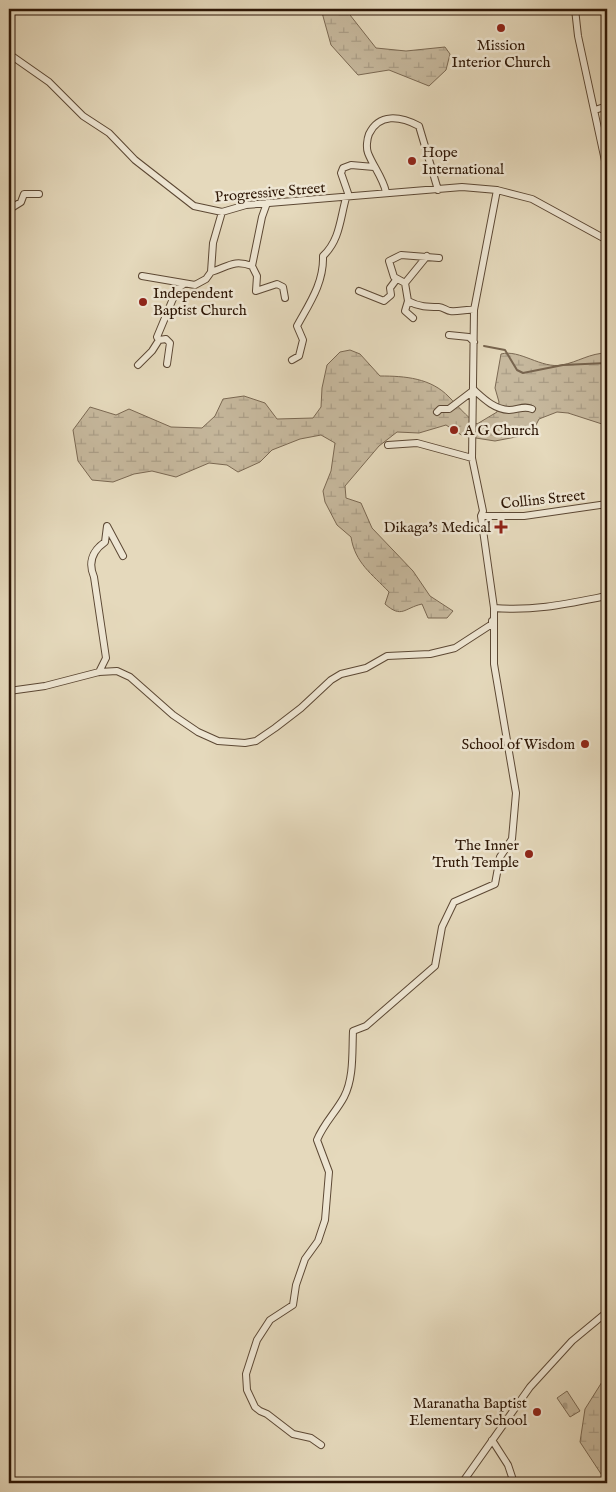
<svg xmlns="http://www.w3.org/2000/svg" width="616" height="1492" font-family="'IM FELL English',serif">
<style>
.wetland{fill:url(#wetland-marsh);stroke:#7a6852}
.cemetery{fill:url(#cemetery-stones);stroke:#7a6852}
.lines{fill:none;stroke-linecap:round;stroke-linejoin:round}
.stream{stroke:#77644e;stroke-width:2}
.street-casing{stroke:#5c4834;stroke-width:8}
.street{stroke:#eee6d3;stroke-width:6}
.poi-dot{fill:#8f2418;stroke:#eee6d3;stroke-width:2}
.labels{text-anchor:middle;stroke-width:5;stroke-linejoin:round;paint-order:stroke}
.poi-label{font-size:15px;fill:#2e1706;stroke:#eee6d3;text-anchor:end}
.street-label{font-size:15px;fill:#2e1706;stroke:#eee6d3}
</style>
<defs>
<pattern id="wetland-marsh" width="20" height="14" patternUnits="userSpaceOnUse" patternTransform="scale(1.25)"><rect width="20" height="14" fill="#c6b89d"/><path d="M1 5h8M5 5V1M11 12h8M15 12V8" fill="none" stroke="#aa9d86"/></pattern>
<pattern id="cemetery-stones" width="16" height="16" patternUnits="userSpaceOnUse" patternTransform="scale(1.25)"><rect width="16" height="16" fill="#c6b89d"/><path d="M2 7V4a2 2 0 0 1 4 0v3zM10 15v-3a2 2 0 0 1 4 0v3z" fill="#aa9d86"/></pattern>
</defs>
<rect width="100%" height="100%" fill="#e5d9bc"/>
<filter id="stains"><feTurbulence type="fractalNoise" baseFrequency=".004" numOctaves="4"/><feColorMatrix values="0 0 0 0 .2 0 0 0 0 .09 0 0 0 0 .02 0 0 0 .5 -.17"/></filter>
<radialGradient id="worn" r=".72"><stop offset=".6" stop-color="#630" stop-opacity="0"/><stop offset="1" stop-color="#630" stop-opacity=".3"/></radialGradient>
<path class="wetland" d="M321 9H350V15L376 48 406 51 445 47 450 54 446 70 429 86 389 70 358 75 331 45Z
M350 350 360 354 380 376C405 376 431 378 449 397 459 407 465 415 477 424L497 412 499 402 495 388 501 354C520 349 541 369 562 365 578 362 590 353 607 353V421L602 424 568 413 557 412 539 419 533 431 521 436 495 441 463 436 446 425 419 433 397 432 379 446 345 486 346 498 361 503 372 528 413 571 430 596 453 611 447 618H428L422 604C404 608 402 619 385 604L389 592C372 574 355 563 351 537L337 525 325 502 323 491 331 471 335 443 321 435 300 439 272 450 260 462 238 472 227 465 209 463 176 477 152 471 134 474 113 482 92 480 78 461 73 430 90 407 116 415 129 409 171 427 202 428 215 416 223 399 244 396 265 403 277 419 313 418 321 407 322 388 327 365 340 352Z
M607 1374V1483L580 1442 585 1409Z"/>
<path class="cemetery" d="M567 1391 580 1411 570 1417 557 1398Z"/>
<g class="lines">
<path class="stream" d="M484 346 505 350 517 370 523 373 563 365 607 363"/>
<defs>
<path id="street" d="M575 9 578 36 607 170
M9 54 49 82 83 116 109 133 135 160 194 206 222 212 246 205 462 187 497 190 532 199 607 240
M595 110 607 106
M386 192C383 178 373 166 368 153 366 148 367 139 369 134 379 113 400 116 419 126L438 190
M349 196 341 173 343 168 351 165 374 167
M9 207H13L21 202 24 194H39
M439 258 401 255 389 261 394 277 405 283 408 301C419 307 428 307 439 307 443 307 447 311 450 311 458 312 466 309 474 310
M252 266 262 217 267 203
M211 272C228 267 233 259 252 266L257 276 256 291 277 284 283 287 285 298
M142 276 195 285 206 279 211 272 213 243 222 212
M405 283 427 256
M359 291 384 301 391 295 390 288 396 280
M408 301 405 311 413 318
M449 335 469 337 474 342
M159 340 166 339 170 343 167 364
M292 360 299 356 303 340 297 326C309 304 324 283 323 256 340 240 340 219 346 198
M138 365 152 351 159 340 157 337 177 289 184 284
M437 412 440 409H449L474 390C484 399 494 409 509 410 518 410 524 405 532 409
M388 445 417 443 472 458
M481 516H524L607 504
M494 608C536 611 566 604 607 596
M99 672 106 658 94 577C88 563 92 551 105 542L107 526 123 556
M9 691 45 686 99 672 117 671 130 677 173 715 198 732 218 741 245 743 256 741 275 728 301 708 331 680 341 674 366 668 387 656 430 654 455 648 492 624V621
M492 1440 508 1465 514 1483
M321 1445 311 1438 293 1434 267 1414 260 1411 255 1407 247 1390 246 1374 257 1340 270 1320 293 1305 296 1285 305 1259 318 1241 325 1220 329 1172 317 1140C324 1123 336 1112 344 1097 354 1078 352 1052 353 1031L366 1026 435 966 442 927 454 902 495 884 500 857 512 839 516 793 494 664V608L481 516 483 511 472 458 474 310 497 190
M462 1483 530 1387 572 1341 607 1312"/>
</defs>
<use href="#street" class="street-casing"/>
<use href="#street" class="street"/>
</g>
<g class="poi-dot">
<circle cx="501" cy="28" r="5"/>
<circle cx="412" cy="161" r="5"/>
<circle cx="143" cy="302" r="5"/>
<circle cx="454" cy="430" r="5"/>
<path d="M498.5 519.5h5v5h5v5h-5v5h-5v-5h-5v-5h5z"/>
<circle cx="585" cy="744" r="5"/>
<circle cx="529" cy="854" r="5"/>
<circle cx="537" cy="1412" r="5"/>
</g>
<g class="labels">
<g class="poi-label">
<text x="501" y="50" text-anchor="middle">Mission<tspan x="501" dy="17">Interior Church</tspan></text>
<text x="422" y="157" text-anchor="start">Hope<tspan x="422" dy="17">International</tspan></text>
<text x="153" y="298" text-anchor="start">Independent<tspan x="153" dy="17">Baptist Church</tspan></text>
<text x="464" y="435" text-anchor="start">A G Church</text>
<text x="491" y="532">Dikaga's Medical</text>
<text x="575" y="749">School of Wisdom</text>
<text x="519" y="850">The Inner<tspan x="519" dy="17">Truth Temple</tspan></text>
<text x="527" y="1408">Maranatha Baptist<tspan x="527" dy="17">Elementary School</tspan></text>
</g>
<g class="street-label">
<text transform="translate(270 192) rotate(-5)" y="5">Progressive Street</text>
<text transform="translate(543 499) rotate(-6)" y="5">Collins Street</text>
</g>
</g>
<rect width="616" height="1492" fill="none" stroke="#e5d9bc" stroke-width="30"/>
<rect x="10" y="10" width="596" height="1472" fill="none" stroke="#2e1706" stroke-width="2.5"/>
<rect x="15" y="15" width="586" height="1462" fill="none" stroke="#2e1706"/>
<rect width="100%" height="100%" filter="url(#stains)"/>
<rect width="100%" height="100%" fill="url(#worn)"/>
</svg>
